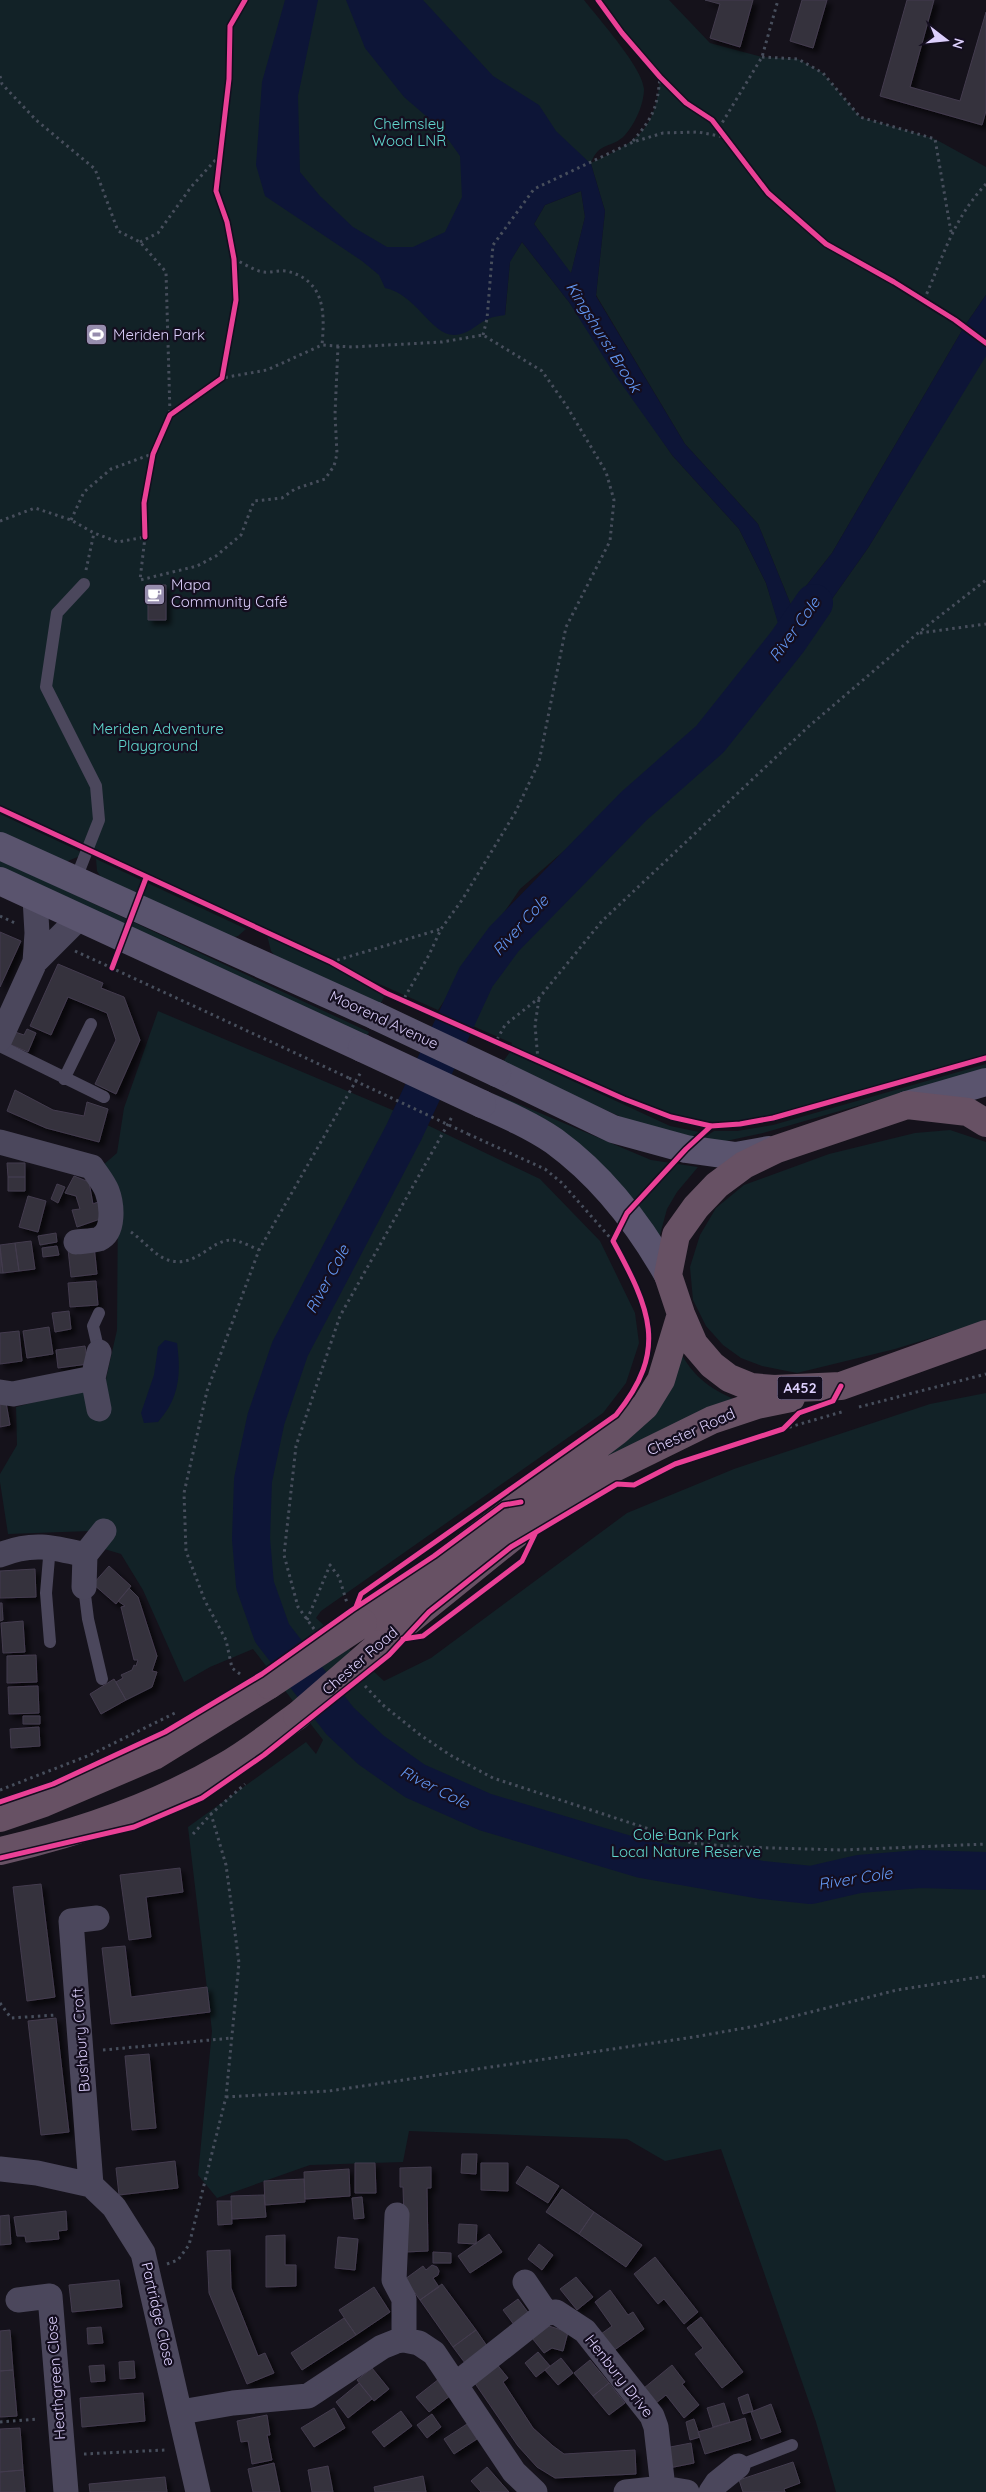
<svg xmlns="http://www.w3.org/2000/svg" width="986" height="2492" font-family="Quicksand,sans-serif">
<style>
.green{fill:#122227}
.water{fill:#0d1537;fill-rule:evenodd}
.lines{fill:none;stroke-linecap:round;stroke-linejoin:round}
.river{stroke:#0d1537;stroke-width:38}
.building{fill:#35303d;stroke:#433c4e;filter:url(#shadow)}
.path{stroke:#474e5c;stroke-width:3;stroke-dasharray:2.5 4;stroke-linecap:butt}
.lane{stroke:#4b475c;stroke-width:12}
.street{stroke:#4b475c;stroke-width:25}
.secondary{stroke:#5a546e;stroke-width:28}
.highway{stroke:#675164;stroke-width:28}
.path-bridge{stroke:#474e5c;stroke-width:3;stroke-dasharray:2.5 4;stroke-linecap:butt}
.secondary-bridge{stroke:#5a546e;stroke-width:28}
.highway-bridge{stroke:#675164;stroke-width:28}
.cycleway-casing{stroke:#140e1f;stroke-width:8}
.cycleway{stroke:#ea4096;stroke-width:5}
.labels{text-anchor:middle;stroke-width:4.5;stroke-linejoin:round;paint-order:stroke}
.shield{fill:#140e1f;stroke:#a095ba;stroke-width:1}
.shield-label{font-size:14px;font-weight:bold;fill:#dccffc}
.park-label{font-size:15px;fill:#61d7ce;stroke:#140e1f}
.poi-label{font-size:15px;fill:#dccffc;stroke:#140e1f;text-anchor:start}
.street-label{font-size:15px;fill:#dccffc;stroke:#140e1f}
.water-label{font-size:16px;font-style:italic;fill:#6499f5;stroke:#140e1f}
</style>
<defs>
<filter id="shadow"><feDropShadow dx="4.5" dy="4.5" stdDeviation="2.5" flood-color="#0009"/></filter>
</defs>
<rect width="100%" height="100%" fill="#15121b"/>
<path class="green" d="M0 0H584C598 18 643 68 644 89 644 104 635 124 625 135 612 149 599 141 591 163 637 142 656 130 660 77L622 33 598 0H669L710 43 762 57 798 59 823 73 860 117 935 139 986 167V295L964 327 832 553 791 605 758 524 685 444 596 295 605 211 591 164 493 245 505 315 510 261 522 242 569 302 672 455 739 529 766 583 780 628 760 663 718 708 626 797 520 889 438 1010 339 966 386 993 379 1007 279 961 271 951 266 931 0 809Z
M581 191 585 217 571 274 534 224 545 205Z
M986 354V1058L773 1118 740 1124 711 1126 691 1123 624 1099 510 1047 512 1043 466 1023 509 949 555 908 646 813 714 750 764 695 868 548Z
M0 814 81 852 80 856 63 863 0 832Z
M96 859 246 929 238 936 231 938 103 880 97 871Z
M0 860 369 1032 366 1039 0 867Z
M158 1011 423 1123 540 1179 600 1241 635 1313 639 1343 626 1383 603 1413 321 1611 316 1618 384 1681 431 1658 627 1513 734 1469 930 1404 986 1393V2492H836L816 2422 721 2149 665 2161 627 2139 409 2131 403 2162 310 2165 217 2198 198 2175 212 2031 188 1827 306 1742 316 1754 323 1740 253 1649 210 1667 184 1682 143 1590 121 1554 101 1548 116 1526 104 1521 90 1531 8 1534 0 1482V1474L17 1445 16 1407 105 1383 117 1330 118 1201 102 1166 117 1153 124 1108Z
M510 1052 670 1126 699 1132 688 1139 652 1131 502 1063Z
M986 1064V1069L763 1133 726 1141H699L714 1131H737L773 1125Z
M495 1094 651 1160 698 1167 677 1192 667 1209 658 1242 616 1180 581 1145Z
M950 1130 986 1142V1321L895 1349 797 1373 762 1366 741 1358 723 1345 706 1326 693 1300 690 1267 700 1235 716 1208 744 1185 829 1154 915 1133Z
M682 1355C696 1381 718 1393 745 1404L584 1471 637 1431 655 1412Z"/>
<path class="water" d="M285 0H318L298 96 300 172 320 196 353 227 387 247H413L445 232 462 197 460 156 440 128 404 97 365 48 346 0H423L493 76 539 105 556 131 591 164 605 211 596 296 685 444 758 524 791 605 832 553 964 327 986 295V356L868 548 789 660 766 583 739 529 672 455 613 372 569 302 522 242 510 262 505 315C499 316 491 317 486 320 475 325 468 335 454 335 431 335 416 294 385 288L379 275 362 261 265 196 256 165 262 82ZM581 191 585 217 571 273 534 224 545 205Z
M165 1340 177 1343C181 1373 180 1398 158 1422L144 1423 141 1413 154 1375 158 1347Z"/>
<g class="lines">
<path class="river" d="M814 603 788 641 710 739 634 806 504 939 476 977 404 1132 290 1349 266 1419 253 1480 251 1539 255 1585 272 1633 340 1721 371 1750 415 1781 485 1812 642 1859 762 1880 811 1885 859 1874 920 1869 986 1871"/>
</g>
<path class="building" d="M705 0H753L740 47 710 38 720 4Z
M802 0H827L813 48 790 41Z
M907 0H934L910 87 960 101 986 12V111L982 125 880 96Z
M148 585H166V620H148Z
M0 932 21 941 0 987Z
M58 964 103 983 101 988 124 997 140 1040 116 1094 95 1084 116 1040 107 1013 68 997 51 1035 30 1026Z
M27 1029 36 1033 28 1052 9 1044 15 1032 24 1035Z
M15 1090 53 1110 84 1116 87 1102 108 1109 99 1142 46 1128 7 1111Z
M7 1163H25V1177H8Z
M74 1176 89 1182 93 1204 98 1202 103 1218 77 1227 72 1210 80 1209 76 1196 65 1193Z
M8 1177H25V1191H8Z
M57 1184 65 1187 58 1203 51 1199Z
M28 1196 46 1201 38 1232 19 1227Z
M56 1233 57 1242 40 1245 38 1236Z
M31 1241 35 1269 19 1271 15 1243Z
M15 1243 19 1271 3 1273 0 1245Z
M57 1246 59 1255 43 1257 42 1248Z
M94 1246 97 1274 71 1277 68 1249Z
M0 1250 3 1273H0Z
M96 1281 98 1305 70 1307 68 1283Z
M69 1311 71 1329 55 1332 52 1313Z
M49 1327 53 1354 27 1358 23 1331Z
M19 1331 22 1361 0 1364V1333Z
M85 1346 88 1364 58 1368 56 1350Z
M5 1397 10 1425 0 1427V1398Z
M109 1566 131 1586 116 1604 93 1584Z
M35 1569 36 1597 0 1598V1571Z
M129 1588 138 1597 157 1656 152 1671 157 1672 152 1687 126 1700 116 1682 123 1678 121 1675 132 1670 134 1665 136 1666 138 1660H134L121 1607 125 1606 118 1601Z
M0 1603H2L3 1620 0 1621Z
M23 1621 25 1652 3 1653 1 1623Z
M36 1655 37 1682 7 1683V1656Z
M114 1679 126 1700 101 1714 90 1694Z
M38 1686 39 1713 9 1714 8 1687Z
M23 1716H40V1724H23Z
M39 1727 40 1746 11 1748 10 1729Z
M180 1868 183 1892 146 1897 151 1937 129 1940 120 1875Z
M41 1884 55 1997 27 2001 13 1887Z
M125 1946 131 1997 207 1987 210 2012 111 2024 102 1948Z
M56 2018 69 2132 41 2135 28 2021Z
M149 2054 156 2128 132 2130 125 2056Z
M462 2154H477L476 2174 461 2173Z
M175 2161 178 2188 119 2195 116 2168Z
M355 2163H375L376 2193H355Z
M481 2163H508V2191L481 2190Z
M527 2166 559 2186 548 2203 516 2183Z
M431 2167V2188H427L428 2251 405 2252 403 2187H400V2168Z
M349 2169 350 2196 305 2199 304 2172Z
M304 2179 305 2202 265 2205 264 2181Z
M562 2189 594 2212 579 2234 546 2212Z
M264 2195 266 2217 232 2219 231 2196Z
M362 2197 364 2218 354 2219 352 2198Z
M217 2201H231L232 2224 218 2225Z
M66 2211 67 2230 58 2231 59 2239 26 2242 25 2236H17L14 2217Z
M594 2212 642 2245 626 2267 579 2234Z
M9 2215 11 2244 0 2245V2216Z
M459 2224 477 2225 476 2244 458 2243Z
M489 2234 502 2252 470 2273 458 2256Z
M285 2235V2265H296V2286L266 2287V2236Z
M338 2237 358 2239 355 2270 335 2268Z
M539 2244 553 2255 542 2270 528 2259Z
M230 2250 231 2288 258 2356 265 2353 274 2373 247 2384 209 2293 207 2251Z
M433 2252 451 2253V2263H433Z
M655 2257 698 2312 684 2324 664 2299 658 2304 634 2274Z
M432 2265 437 2267 439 2271 438 2275 433 2278 439 2287 420 2300 405 2279 423 2266 426 2270Z
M576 2277 593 2297 577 2310 560 2289Z
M119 2280 122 2307 72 2312 69 2285Z
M442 2284 476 2330 453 2347 420 2300Z
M374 2287 390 2312 356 2335 339 2310Z
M610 2290 628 2315 633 2312 644 2329 613 2351 601 2334 612 2326 595 2302Z
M518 2299 530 2315 515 2326 503 2310Z
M701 2317 743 2372 722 2388 695 2354 703 2348 687 2328Z
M344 2318 356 2335 302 2370 291 2353Z
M549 2326 568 2332 563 2351 552 2348 544 2353 532 2338Z
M101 2327 103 2343 88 2344 87 2328Z
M10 2330 13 2370 0 2371V2331Z
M476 2330 487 2346 465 2363 453 2347Z
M538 2352 550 2366 536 2377 525 2363Z
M561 2358 573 2373 558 2385 545 2370Z
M590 2360 609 2383 593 2396 574 2373Z
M134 2361 135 2378 120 2379 119 2362Z
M495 2362 508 2378 503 2382 533 2428 553 2446 564 2454 635 2450 636 2474 555 2478 537 2467 518 2446 472 2379Z
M104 2365 105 2381 91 2382 89 2366Z
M672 2365 685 2382 682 2384 699 2405 684 2418 666 2395 656 2403 644 2388Z
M372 2368 389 2389 374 2401 357 2380Z
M13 2370 17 2416 0 2417V2371Z
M439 2379 451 2395 429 2412 416 2397Z
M359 2383 372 2399 348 2418 336 2402Z
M609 2383 625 2403 609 2415 593 2396Z
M143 2393 145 2421 82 2427 80 2398Z
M748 2394 753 2411 743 2414 738 2398Z
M724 2403 730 2422 713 2427 707 2408Z
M771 2404 781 2432 761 2439 751 2412Z
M334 2408 345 2428 314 2447 301 2428Z
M401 2411 412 2426 384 2447 372 2432Z
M432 2414 441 2427 427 2438 417 2425Z
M267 2415 270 2435H267L272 2460 252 2464 248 2441 241 2442 237 2421Z
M745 2418 751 2440 705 2454 698 2432Z
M694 2419 700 2437 690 2440 686 2422Z
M467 2424 477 2439 454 2454 444 2439Z
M20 2428 23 2470 0 2472V2429Z
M691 2443 694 2463 669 2468 665 2448Z
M793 2462 800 2483 784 2489 785 2492H743L739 2480Z
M274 2463 280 2492H253L248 2469Z
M328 2466 333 2492H312L308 2470Z
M487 2467 509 2492H481L471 2481Z
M23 2470 25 2492H0V2472Z
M423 2476 426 2492H375L374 2487Z
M165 2477 167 2492H90L89 2484Z"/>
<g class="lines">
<path class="path" d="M762 57 798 59 823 73 860 117 935 139 951 232
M0 76 2 84 36 120 95 169 118 231 140 242 166 272 170 414
M719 128 762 57 778 0
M633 141C653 117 657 109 660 77
M140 242 158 233 191 187 219 156
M234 259C243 263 253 270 263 272 270 273 278 270 286 271 325 280 325 312 322 345
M924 300C943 257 953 219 986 184
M483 335 487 319 493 245 534 189 633 142 663 133 698 132 725 137
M338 346 335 414 337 454 334 466 325 479 295 489 282 498 254 501 241 535 216 556 197 566 140 580 145 537 144 503 153 454 170 415 222 378 267 370 322 345 352 347 442 342 483 335 542 371 566 405 606 472 614 500 610 541 566 627 539 762 515 813 462 900 441 929 429 955 402 1002
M222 378 236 300 234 259 227 222 216 191 229 79 230 26 245 0
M71 520 84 492 111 469 152 454
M0 521 35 508 71 520 94 533 118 542 145 537
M86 570 94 533
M920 633 986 624
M0 916 15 923
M75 951 349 1078
M331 962 441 929
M494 1045 505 1025 539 998 602 921 808 727 918 633 986 580
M538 1060 535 1025 539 999
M468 1134 545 1169 562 1183 613 1241
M131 1232C143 1240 155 1256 168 1260 197 1269 210 1239 233 1240 241 1241 252 1247 259 1250
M859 1407 986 1374
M783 1429 845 1411
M307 1620 330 1565 339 1577 347 1603
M314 1629 298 1607 284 1555 296 1446 340 1316 453 1115
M240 1674 232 1668 226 1640 205 1601 186 1551 184 1493 207 1391 259 1250 361 1072
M365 1686 383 1705 419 1734 450 1755 493 1778 692 1843 738 1847 842 1850 986 1844
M0 1790 90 1755 175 1713
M193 1834 211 1814 245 1784
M0 2003 11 2018 56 2015
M103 2050 232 2038
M226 2097 329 2091 694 2037 756 2026 897 1990 986 1976
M167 2264 178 2260 189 2245 226 2097 239 1963 226 1865 211 1814
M0 2422 38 2419
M84 2454 165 2450"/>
<path class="lane" d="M75 881 99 820 96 786 46 687 57 613 84 584
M0 1046 104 1097
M64 1079 91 1024
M99 1313 93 1326 99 1352
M84 1587 88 1619 102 1679
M50 1642 46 1593 50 1546
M738 2466 792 2445"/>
<path class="street" d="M35 962 79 918
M0 1039 35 962 37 933 35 898
M0 1142 92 1167C97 1175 104 1183 107 1191 112 1204 115 1232 99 1239 93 1241 83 1241 76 1242
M0 1392 13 1394 93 1378
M99 1409 93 1378 99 1352
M0 1555C32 1542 52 1547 85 1555
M84 1587 85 1555 104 1531
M0 2169 37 2173 91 2185 114 2207 143 2253 198 2492
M91 2185 71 1921 97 1918
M397 2215 394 2280 404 2299V2340
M525 2282 546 2313
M18 2300 50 2296 66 2492
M456 2384 546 2313 556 2312 585 2331 652 2416 656 2427 663 2488
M181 2412 233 2403 308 2396 382 2347 397 2341 404 2340 419 2343 434 2353 514 2472 535 2492
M626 2492 663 2488 687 2492
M711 2492 717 2483 738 2466"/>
<path class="secondary" d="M0 846 376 1016
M0 881 362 1048
M497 1073 613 1129 686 1149 736 1156 769 1150
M482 1104C507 1115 532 1126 554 1141 602 1176 639 1224 668 1275
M907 1105 986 1082"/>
<path class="highway" d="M986 1123 968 1112 907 1105 777 1149 744 1165 717 1185 696 1207 676 1235 668 1275 681 1314 694 1344 712 1365 729 1378 751 1387 774 1389 841 1386 986 1334
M363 1623 617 1431 645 1406 661 1380 681 1314
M380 1644 530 1523 598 1476 712 1420 757 1405 791 1398
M0 1818 44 1803 154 1756 269 1685
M0 1851C79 1833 155 1807 225 1766 250 1752 273 1733 297 1716"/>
<path class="path-bridge" d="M349 1078 468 1134"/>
<path class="secondary-bridge" d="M376 1016 497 1073
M362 1048 482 1104"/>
<path class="highway-bridge" d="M269 1685 363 1623
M297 1716 380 1644"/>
<defs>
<path id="cycleway" d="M598 0 622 33 660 77 686 103 712 120 768 193 826 244 894 282 955 320 986 343
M145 537 144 503 153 454 170 415 222 378 236 300 234 259 227 222 216 191 229 79 230 26 245 0
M0 809 331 962 386 993 624 1099 671 1117 711 1126 740 1124 773 1118 986 1058
M112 968 146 878
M356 1607 361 1594 616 1415C669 1350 650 1309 613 1241L627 1213 686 1149 711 1126
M403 1639 423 1636 522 1561 535 1534
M0 1802 53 1784 165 1732 262 1674 352 1610 434 1556 503 1505 521 1502
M0 1858 134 1827 202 1798 264 1755 389 1655 429 1612 511 1547 617 1484 634 1485 675 1464 783 1429 799 1413 833 1401 841 1386"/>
</defs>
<use href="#cycleway" class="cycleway-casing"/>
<use href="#cycleway" class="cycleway"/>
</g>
<defs>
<symbol id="stadium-square" viewBox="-11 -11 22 22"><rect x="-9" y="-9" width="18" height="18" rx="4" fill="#968dad" stroke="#140e1f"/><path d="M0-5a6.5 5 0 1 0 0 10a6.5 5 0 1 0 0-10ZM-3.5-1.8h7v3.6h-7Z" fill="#fff"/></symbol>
<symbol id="cafe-square" viewBox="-11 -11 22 22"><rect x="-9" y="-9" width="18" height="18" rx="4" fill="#968dad" stroke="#140e1f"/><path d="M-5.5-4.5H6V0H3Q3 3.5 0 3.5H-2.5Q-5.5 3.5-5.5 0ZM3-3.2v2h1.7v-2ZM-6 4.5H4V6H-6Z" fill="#fff"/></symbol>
</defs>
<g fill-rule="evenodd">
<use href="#stadium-square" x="84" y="322" width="25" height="25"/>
<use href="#cafe-square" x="142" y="582" width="25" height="25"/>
</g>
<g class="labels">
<rect class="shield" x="777.5" y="1376.5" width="45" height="23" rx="4"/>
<g class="shield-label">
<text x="800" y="1393">A452</text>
</g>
<g class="park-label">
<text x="409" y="129">Chelmsley<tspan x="409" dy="17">Wood LNR</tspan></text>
<text x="158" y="734">Meriden Adventure<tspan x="158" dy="17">Playground</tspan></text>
<text x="686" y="1840">Cole Bank Park<tspan x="686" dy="17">Local Nature Reserve</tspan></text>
</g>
<g class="poi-label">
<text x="113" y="340">Meriden Park</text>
<text x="171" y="590">Mapa<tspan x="171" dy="17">Community Café</tspan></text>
</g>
<g class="street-label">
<text transform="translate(384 1020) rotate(25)" y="5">Moorend Avenue</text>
<text transform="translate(691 1432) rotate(-24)" y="5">Chester Road</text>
<text transform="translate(360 1661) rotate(-41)" y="5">Chester Road</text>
<text transform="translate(81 2040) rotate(-94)" y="5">Bushbury Croft</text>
<text transform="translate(158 2314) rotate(77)" y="5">Partridge Close</text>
<text transform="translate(619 2376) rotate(52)" y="5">Henbury Drive</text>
<text transform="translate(56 2378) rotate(-94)" y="5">Heathgreen Close</text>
</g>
<g class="water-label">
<text transform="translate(604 337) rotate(58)" y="6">Kingshurst Brook</text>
<text transform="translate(794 629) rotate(-54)" y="6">River Cole</text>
<text transform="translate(520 925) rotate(-48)" y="6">River Cole</text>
<text transform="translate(327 1279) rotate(-62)" y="6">River Cole</text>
<text transform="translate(435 1787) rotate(27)" y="6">River Cole</text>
<text transform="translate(855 1878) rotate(-9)" y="6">River Cole</text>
</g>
</g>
<g transform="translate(946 40) rotate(106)" stroke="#140e1f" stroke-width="4" paint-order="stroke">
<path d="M0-4L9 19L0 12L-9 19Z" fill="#dccffc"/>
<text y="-8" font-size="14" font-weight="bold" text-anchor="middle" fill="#dccffc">N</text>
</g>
</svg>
